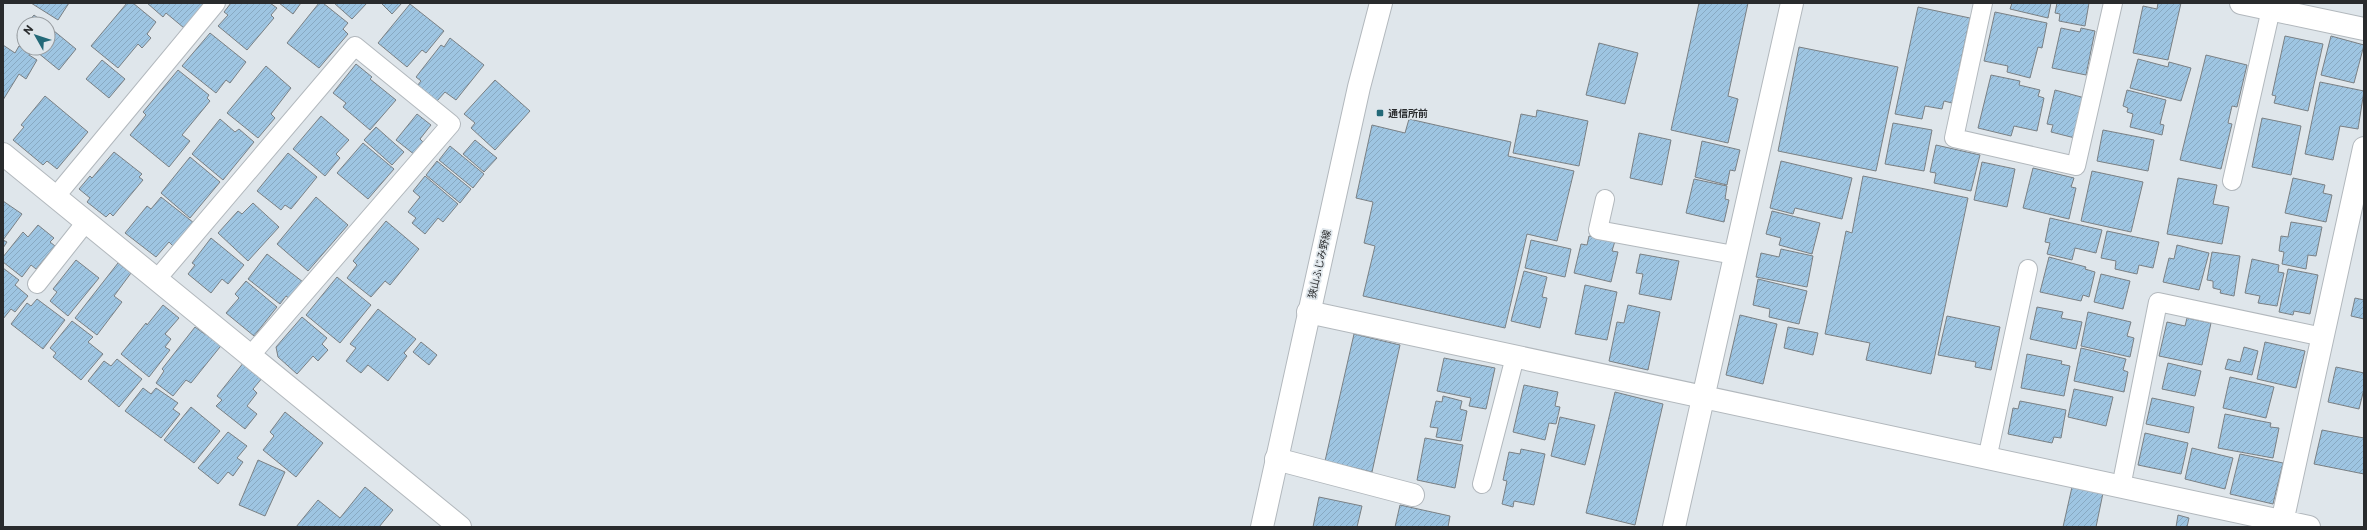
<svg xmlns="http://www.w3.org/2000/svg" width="2367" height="530" font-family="Commissioner,'Noto Sans JP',sans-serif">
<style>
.building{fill:url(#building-hatch);stroke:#7a8084}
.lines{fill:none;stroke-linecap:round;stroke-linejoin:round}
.lane-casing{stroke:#b2b8bd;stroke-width:20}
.street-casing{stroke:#b2b8bd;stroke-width:24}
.secondary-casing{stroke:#b2b8bd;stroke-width:24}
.lane{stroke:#fff;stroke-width:18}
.street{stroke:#fff;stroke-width:22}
.secondary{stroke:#fff;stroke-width:22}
.poi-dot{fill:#236978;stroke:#dfe6eb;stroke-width:1.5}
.labels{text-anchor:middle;stroke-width:3.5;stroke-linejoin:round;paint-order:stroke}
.poi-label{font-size:10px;font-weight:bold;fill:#292b2d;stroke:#dfe6eb;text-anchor:start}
.street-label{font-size:10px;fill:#292b2d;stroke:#dfe6eb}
</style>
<defs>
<pattern id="building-hatch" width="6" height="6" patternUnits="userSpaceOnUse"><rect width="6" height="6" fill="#9ec5e2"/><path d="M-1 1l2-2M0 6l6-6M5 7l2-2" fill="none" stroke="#88a9c2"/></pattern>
</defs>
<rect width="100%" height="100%" fill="#dfe6eb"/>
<path class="building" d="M31 3H69L58 20Z
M127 3H133L156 22 147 34 151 38 142 48 138 44 118 68 91 46Z
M147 3H201L203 5 184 28 166 13 163 17Z
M231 3H270L277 8 271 15 274 18 247 50 218 26 228 15 224 12Z
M279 3H301L293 14Z
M319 3H323L348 23 343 29 348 34 319 68 287 43Z
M334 3H367L352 19Z
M381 3H402L392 14Z
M1699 3H1748L1728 96 1738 99 1728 143 1671 130Z
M2012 3H2051L2048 18 2010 9Z
M2057 3H2089L2085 26 2059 21 2060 14 2055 13Z
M2158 3H2181L2168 60 2133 53 2143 6 2157 9Z
M410 4 444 31 426 53 422 50 407 67 378 43Z
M1918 7 1970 18 1952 103 1944 101 1942 109 1925 106 1922 119 1895 114Z
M1995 12 2047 23 2042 48 2038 47 2030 78 2007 72 2008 66 1984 61Z
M34 15 46 24H26Z
M48 26 76 49 59 70 32 48H48Z
M24 27V42L17 36Z
M2061 28 2080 32 2081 28 2095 31 2086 75 2052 68Z
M210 33 246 62 230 83 226 80 216 93 182 66Z
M2285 36 2323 44 2308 111 2274 103 2276 96 2272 95Z
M2331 36 2364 45 2354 83 2321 75Z
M450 38 484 65 456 100 445 92 437 101 417 86 421 81 416 77 441 45 444 47Z
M1599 43 1638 53 1625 104 1586 95Z
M3 45 15 53 19 46 31 52 29 55 37 60 26 79 19 74 3 100Z
M1799 47 1898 67 1876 171 1778 151Z
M2206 55 2247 65 2237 107 2232 106 2228 123 2232 124 2221 169 2180 160Z
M2138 59 2168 67 2169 62 2191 68 2181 101 2130 88Z
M102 60 125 79 109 98 86 79Z
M356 64 372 77 370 79 396 100 370 130 343 107 346 103 333 93Z
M266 66 291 88 271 114 275 118 258 138 227 113Z
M178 70 209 95 207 98 210 101 182 135 190 141 169 167 130 135 146 115 143 112Z
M1991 75 2020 81 2019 85 2040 90 2038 96 2044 98 2037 131 2014 126 2011 136 1978 128Z
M495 80 530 111 495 150 471 128 475 123 464 114Z
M2320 82 2364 91 2358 129 2340 126 2333 160 2305 154Z
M2055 90 2085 98 2075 138 2051 132 2053 125 2047 124Z
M2127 90 2166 100 2160 124 2164 125 2162 135 2130 127 2133 114 2127 112 2128 108 2123 106Z
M45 96 88 132 57 169 47 161 43 165 13 140 24 127 21 125Z
M1537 110 1588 121 1579 166 1513 153 1521 114 1536 117Z
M417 114 431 125 420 139 424 143 415 155 396 140Z
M321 116 349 140 336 154 340 158 325 176 293 149Z
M2262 118 2301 126 2291 175 2252 167Z
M220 119 235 132 239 129 254 142 223 180 192 154Z
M1409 119 1511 142 1508 156 1574 171 1557 241 1527 234 1505 328 1363 296 1375 246 1364 243 1373 202 1356 198 1372 125 1405 133Z
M1893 123 1932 130 1924 171 1885 164Z
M376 127 404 152 392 165 364 140Z
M2103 130 2154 140 2148 171 2097 161Z
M1639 133 1671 140 1662 185 1630 178Z
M475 140 497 158 484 172 463 154Z
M1702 141 1740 150 1735 171 1730 170 1727 185 1695 177Z
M363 143 394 169 368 199 337 173Z
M1936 145 1980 155 1971 191 1934 183 1936 173 1930 172Z
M450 146 484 174 473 188 439 160Z
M114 152 142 174 139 177 143 180 113 216 110 213 106 217 87 202 90 198 79 189 90 176 92 178Z
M288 153 317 177 291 209 285 205 281 210 257 191Z
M190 157 220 182 190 218 161 193Z
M437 161 471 189 460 203 426 175Z
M1781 161 1852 178 1842 219 1795 208 1793 214 1770 208Z
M1982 162 2015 169 2007 207 1974 200Z
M2033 168 2074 178 2071 187 2076 188 2069 219 2023 208Z
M2092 171 2143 182 2131 232 2081 221Z
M425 176 458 204 443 222 438 218 425 234 412 223 416 218 408 212 420 197 413 191Z
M1863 176 1968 198 1931 374 1866 360 1870 343 1825 334 1846 231 1852 233Z
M2178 178 2217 185 2213 204 2229 207 2222 244 2167 234Z
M2293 178 2325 185 2323 193 2332 195 2326 222 2285 213Z
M1694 179 1727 186 1725 199 1729 200 1724 222 1686 213Z
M161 197 194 223 174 247 169 242 156 257 125 233 147 206 151 209Z
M316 197 348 225 308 271 277 244Z
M3 201 22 214 3 240 7 242 3 248Z
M253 203 279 227 248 261 218 233 238 211 242 214Z
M1772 211 1820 223 1812 254 1779 245 1781 238 1766 234Z
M2050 218 2102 230 2096 253 2075 248 2072 260 2047 254 2050 243 2045 242Z
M386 221 419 249 390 285 385 281 371 297 347 278 357 265 353 261Z
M2291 222 2322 227 2316 256 2308 255 2306 269 2282 264 2284 252 2279 251 2281 236 2288 237Z
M38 225 54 238 50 242 55 246 36 269 31 265 22 277 3 262V257L23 232 28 237Z
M2107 231 2159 242 2153 268 2139 265 2137 274 2115 269 2116 261 2101 258Z
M1589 236 1615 241 1612 251 1618 252 1611 282 1574 273 1581 244 1587 245Z
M211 238 244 265 228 284 222 279 211 293 188 274 195 265 192 263Z
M1531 240 1571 249 1565 277 1525 268Z
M2177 245 2209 253 2199 290 2163 282 2169 258 2174 259Z
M1781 249 1813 256 1807 287 1756 277 1761 253 1779 257Z
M2212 252 2240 256 2234 296 2220 293 2221 290 2213 288V281L2207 280Z
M267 254 303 282 290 299 286 296 280 304 248 279Z
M1640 254 1679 261 1671 300 1639 294 1643 274 1636 273Z
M2049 257 2086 267 2085 269 2095 272 2089 297 2083 295 2081 301 2040 292Z
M2252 259 2279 265 2278 272 2284 273 2277 306 2258 303 2260 296 2245 293Z
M76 260 99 278 68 316 50 301 57 292 53 289Z
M118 263 131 273 114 296 122 302 97 335 75 318Z
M3 268 19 280 15 285 28 296 15 312 11 309 3 319Z
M2288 269 2318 275 2310 314 2294 311 2293 315 2279 312Z
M1524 271 1547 277 1542 297 1547 298 1540 328 1511 321Z
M2101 274 2130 281 2123 309 2094 302Z
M337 277 371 305 340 343 306 315Z
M1758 279 1807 291 1799 324 1769 317 1770 309 1753 305Z
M246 281 277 307 254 336 226 313 239 298 235 294Z
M1585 285 1617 292 1607 340 1575 334Z
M2355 298 2364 300V319L2351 316Z
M37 299 65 320 43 349 11 324 27 303 31 306Z
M163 305 179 318 165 334 171 339 165 347 170 350 149 377 121 354 146 323 147 325Z
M1628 305 1660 312 1648 370 1609 361 1617 322 1624 323Z
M2037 307 2063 312 2061 318 2082 322 2076 349 2030 339Z
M378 309 416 339 404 353 407 356 388 381 368 365 361 373 346 361 356 348 350 344Z
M2088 312 2131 322 2127 336 2134 338 2130 357 2081 346Z
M1740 315 1777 324 1763 384 1726 375Z
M1947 316 2000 327 1991 370 1975 367 1976 362 1938 355Z
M302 317 327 338 322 344 328 350 318 361 313 356 297 374 278 357 276 347Z
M2187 318 2211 323 2202 365 2159 356 2167 322 2185 326Z
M72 321 93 337 88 342 103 354 81 380 53 357 56 353 50 348Z
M195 327 206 335 209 331 224 342 191 383 186 380 173 396 156 383 164 371 162 369Z
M1788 327 1818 333 1813 355 1784 348Z
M1354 334 1400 345 1372 472 1325 461Z
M421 342 437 355 429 365 413 352Z
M2265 342 2305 351 2296 388 2257 379Z
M2244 347 2258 351 2252 375 2225 369 2228 359 2240 362Z
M2081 348 2126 359 2123 370 2128 372 2124 392 2074 381Z
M2027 354 2062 361 2061 364 2070 366 2064 396 2021 388Z
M1444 358 1495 368 1486 409 1469 406 1471 398 1437 391Z
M117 359 142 379 119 407 88 381 104 361 111 366Z
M244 362 263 377 253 389 257 393 247 406 257 414 245 429 216 406 222 400 217 396Z
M2168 363 2201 371 2195 396 2162 389Z
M2336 367 2364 373V389L2359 409 2328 402Z
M2230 377 2274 387 2266 418 2223 408Z
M1524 385 1558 392 1555 406 1560 407 1556 424 1549 423 1545 440 1513 432Z
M143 388 151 394 156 388 178 403 173 409 180 414 161 438 125 411Z
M2074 389 2113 397 2106 426 2068 417Z
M1615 392 1663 404 1635 525 1586 513Z
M1443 396 1462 401 1460 409 1467 411 1461 441 1436 437 1438 428 1430 427 1436 401 1442 402Z
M2152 398 2194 407 2189 433 2146 424Z
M2020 401 2066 410 2061 438 2054 437 2052 443 2008 434 2013 408 2018 409Z
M191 407 220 431 194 463 164 440Z
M285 412 323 443 296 477 263 450 274 436 270 432Z
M2225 414 2271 423 2270 427 2279 428 2273 458 2218 448Z
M1560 417 1595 425 1585 465 1551 456Z
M2322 430 2364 438V474L2314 464Z
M228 432 247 446 237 458 243 462 233 476 228 472 218 484 198 468Z
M2145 433 2188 443 2181 474 2138 465Z
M1425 438 1463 445 1455 488 1417 480Z
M2192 448 2233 458 2225 489 2185 479Z
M1521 449 1545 454 1534 505 1514 501 1513 507 1502 504 1507 481 1503 480 1509 452 1520 454Z
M2240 454 2283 463 2273 504 2230 494Z
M258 460 285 472 265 516 239 505Z
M365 487 393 510 379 527H296L318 500 340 518Z
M2072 487 2103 493 2096 527H2063Z
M1319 497 1362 506 1357 527H1313Z
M1400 505 1450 516 1448 527H1395Z
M2178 515 2189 518 2187 527H2176Z"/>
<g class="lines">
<defs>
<path id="lane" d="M1983 3 1954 138 2076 166 2113 3
M2232 181 2271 9
M56 196 216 3
M1605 199 1598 230 1734 255
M156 280 355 46 451 124 250 356
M37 284 86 222
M1987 459 2028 269
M1482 484 1515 357
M2121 487 2158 302 2323 337"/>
<path id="street" d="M2241 3 2364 29
M3 154 460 527
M1308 312 2309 527
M1276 459 1413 495
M1674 527 1792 3
M2281 527 2364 148"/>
<path id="secondary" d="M1262 527 1359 87 1381 3"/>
</defs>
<use href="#lane" class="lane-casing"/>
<use href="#street" class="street-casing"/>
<use href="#secondary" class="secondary-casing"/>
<use href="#lane" class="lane"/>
<use href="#street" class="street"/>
<use href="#secondary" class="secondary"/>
</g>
<rect class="poi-dot" x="1376" y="109" width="8" height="8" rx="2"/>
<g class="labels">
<g class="poi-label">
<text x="1388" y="117">通信所前</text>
</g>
<g class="street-label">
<text transform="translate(1319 264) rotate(-77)" y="4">狭山ふじみ野線</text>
</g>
</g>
<rect width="2367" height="530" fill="none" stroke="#292b2d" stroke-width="8"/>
<g transform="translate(36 36) rotate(309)"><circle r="19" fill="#dfe6eb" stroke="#969b9f"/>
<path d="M0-3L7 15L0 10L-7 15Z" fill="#236978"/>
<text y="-6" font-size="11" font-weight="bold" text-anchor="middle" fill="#292b2d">N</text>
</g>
</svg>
